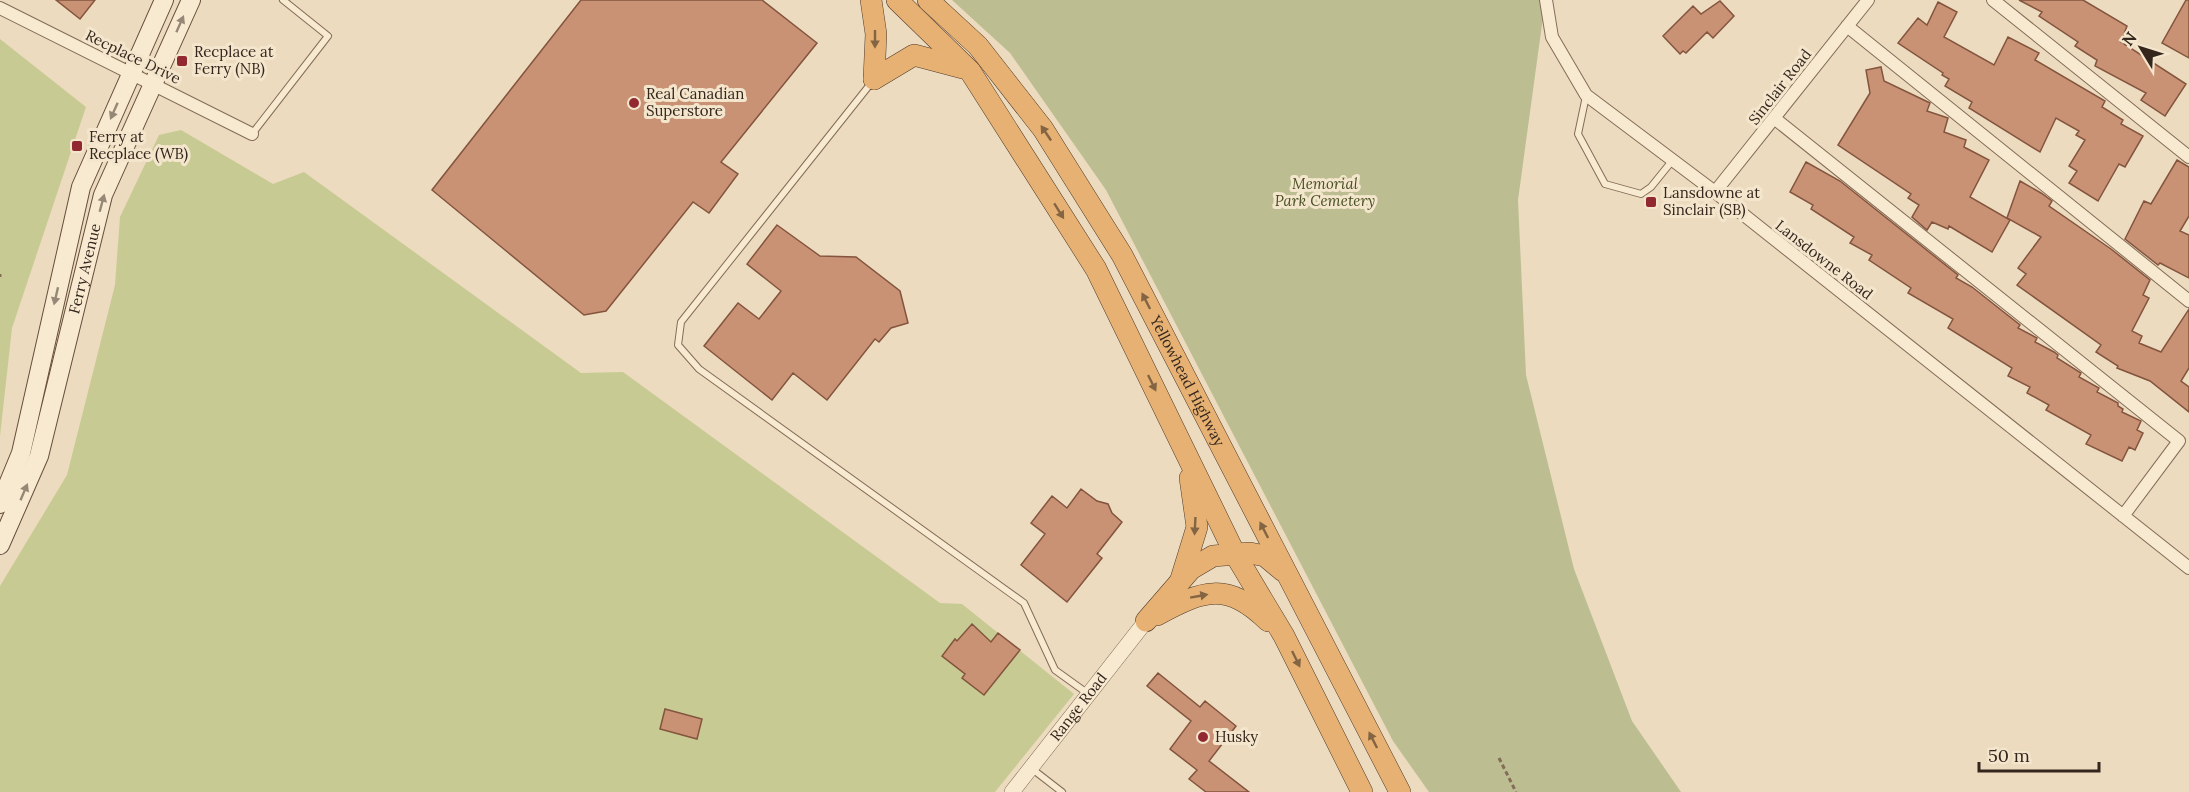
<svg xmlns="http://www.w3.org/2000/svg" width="2189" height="792" font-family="Lora,serif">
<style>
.green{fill:#c7ca93}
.cemetery{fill:#bcbe92}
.building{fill:#ca9274;stroke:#83543e;stroke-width:1.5}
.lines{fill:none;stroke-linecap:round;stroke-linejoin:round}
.service-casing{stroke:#846c57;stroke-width:8}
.minor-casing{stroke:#846c57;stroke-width:14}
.tertiary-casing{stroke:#846c57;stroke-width:16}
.secondary-casing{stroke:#664d3b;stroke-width:20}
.trunk-casing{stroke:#523b2c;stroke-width:22}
.path{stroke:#846c57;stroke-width:3;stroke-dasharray:4.5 3;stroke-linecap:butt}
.service{stroke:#f8e9d1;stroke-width:6}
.minor{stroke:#f8e9d1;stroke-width:12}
.tertiary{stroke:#f8e9d1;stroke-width:15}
.secondary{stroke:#f8e9d1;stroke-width:18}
.trunk{stroke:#e6b172;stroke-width:21}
.oneway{fill:#968876}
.oneway2{fill:#846543}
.poi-dot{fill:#922931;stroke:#f4e6cd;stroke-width:2}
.labels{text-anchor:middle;stroke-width:6;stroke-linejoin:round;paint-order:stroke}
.poi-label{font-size:15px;fill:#34261c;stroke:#f4e6cd;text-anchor:start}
.street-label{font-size:15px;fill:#34261c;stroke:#f4e6cd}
.park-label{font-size:15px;font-style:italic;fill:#475023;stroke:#f4e6cd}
</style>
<rect width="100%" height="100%" fill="#ecdbbe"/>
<path class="green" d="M0 39 86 107 12 328 0 436Z
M181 130 273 184 304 172 581 373 623 372 940 603 962 604 1074 694 995 792H0V586L67 475 115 285 120 217 159 135Z"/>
<path class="cemetery" d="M952 0H1540L1543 17 1518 200 1526 375 1574 569 1632 721 1681 792H1429L1393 741 1106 190 1010 53Z"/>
<path class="building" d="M56 0H95L80 19Z
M581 0H762L817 43 721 162 738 174 709 213 693 202 606 311 584 315 432 190Z
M2019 0H2083L2127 26 2121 42 2186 84 2165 116 2141 100 2146 93 2095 66 2097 60 2075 46 2078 42 2039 16 2042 12Z
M2186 0H2189V58L2162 43Z
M1720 1 1734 16 1713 38 1707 32 1686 53 1683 51 1680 54 1663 36 1693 6 1701 14Z
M1938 2 1957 12 1944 37 1994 65 2008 37 2039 53 2035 60 2105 101 2102 107 2123 120 2121 124 2143 136 2125 167 2119 164 2098 201 2069 183 2077 171 2069 166 2085 140 2076 135 2079 131 2056 118 2040 152 1969 108 1972 102 1945 86 1949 79 1942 75 1943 73 1898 43 1918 18 1927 25Z
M1881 67 1884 81 1930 103 1927 111 1948 118 1944 132 1966 140 1964 147 1989 160 1970 197 2010 220 1992 252 1949 226 1948 229 1932 222 1927 230 1912 217 1919 205 1908 198 1911 194 1838 145 1870 93 1866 70Z
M2177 160 2189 167V216L2180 231 2189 235V278L2160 263 2158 265 2125 239 2144 201 2151 204Z
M1806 162 1840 181 1958 275 1956 278 1972 287 2020 325 2018 328 2037 338 2035 342 2054 352 2058 355 2057 358 2081 373 2079 377 2099 388 2097 392 2118 403V406L2123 409 2122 412 2141 421 2137 430 2143 433 2135 450 2129 447 2122 461 2086 444 2091 435 2046 410 2049 405 2027 393 2030 387 2008 376 2012 368 1948 328 1953 319 1908 293 1911 288 1869 260 1872 255 1850 243 1854 237 1811 209 1813 205 1790 192Z
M2020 181 2041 193 2052 201 2049 206 2111 249 2150 280 2143 295 2149 298 2132 331 2142 336 2139 343 2161 352 2189 309V368L2181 381 2189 387V412L2150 381 2117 368 2118 366 2096 352 2101 345 2017 285 2026 274 2018 268 2041 237 2007 218Z
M777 225 820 256 856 257 900 291 908 323 891 328 879 342 875 339 827 400 793 373 772 400 704 346 738 303 759 319 781 291 747 264Z
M1081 489 1097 501 1108 504 1112 513 1122 522 1097 554 1102 558 1067 602 1021 565 1045 534 1031 523 1052 496 1067 508Z
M972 624 991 642 998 633 1020 650 984 695 962 678 965 674 942 656 955 639 957 641Z
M1158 673 1200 707 1205 701 1236 726 1209 761 1249 792H1206L1189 779 1197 770 1170 749 1191 721 1147 686Z
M665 709 702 719 697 739 660 729Z"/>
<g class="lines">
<defs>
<path id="service" d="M872 82 681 322 678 345 699 369 1024 603 1055 670 1087 693
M1586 96 1578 134 1605 184 1641 194 1651 187 1672 161
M252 134 328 36 283 0
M1031 768 1062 792"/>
<path id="minor" d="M1546 0 1552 37 1586 95 1715 192 2189 568
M1993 0 2189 157
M0 8 252 134
M1847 26 2189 301
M1774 118 2179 441 2123 516
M1715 192 1868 0"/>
<g id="tertiary">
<path id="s1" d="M1012 792 1146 621"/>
</g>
<g id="secondary">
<path d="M0 504 21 453 81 187 164 0"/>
<path id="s2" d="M0 545 39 456 103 195 191 0"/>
</g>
<g id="trunk">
<path d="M871 0 876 34 874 79"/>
<path d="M897 0 970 71 1096 269 1235 554 1284 636 1362 792"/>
<path id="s3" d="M928 0 978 46 1043 129 1122 255 1400 792"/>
<path d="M874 79 914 55 963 68"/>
<path d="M1181 579 1197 527 1190 478"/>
<path d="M1157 615C1203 590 1227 581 1268 621"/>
<path d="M1146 621 1191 569 1213 556 1250 553 1265 556 1283 571"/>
</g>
</defs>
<use href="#service" class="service-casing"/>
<use href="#minor" class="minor-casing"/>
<use href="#tertiary" class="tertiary-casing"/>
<use href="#secondary" class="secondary-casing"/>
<use href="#trunk" class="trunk-casing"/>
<path class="path" d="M0 277V274
M1499 758 1516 792"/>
<use href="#service" class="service"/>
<use href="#minor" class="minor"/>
<use href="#tertiary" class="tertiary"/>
<use href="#secondary" class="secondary"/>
<use href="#trunk" class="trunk"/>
</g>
<defs><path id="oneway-solid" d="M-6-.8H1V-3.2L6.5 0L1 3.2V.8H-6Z" transform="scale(1.5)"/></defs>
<g class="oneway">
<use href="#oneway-solid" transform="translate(180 24) rotate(-66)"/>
<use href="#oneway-solid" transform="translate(114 111) rotate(114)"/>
<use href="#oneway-solid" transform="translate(102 203) rotate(-75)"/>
<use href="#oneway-solid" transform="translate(56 296) rotate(103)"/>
<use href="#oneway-solid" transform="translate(24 492) rotate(-67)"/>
</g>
<g class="oneway2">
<use href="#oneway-solid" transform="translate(875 39) rotate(90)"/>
<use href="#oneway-solid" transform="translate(1046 133) rotate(-124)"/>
<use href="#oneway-solid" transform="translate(1059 211) rotate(58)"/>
<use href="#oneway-solid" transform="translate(1146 301) rotate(-117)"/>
<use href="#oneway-solid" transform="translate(1152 383) rotate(64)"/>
<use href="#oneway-solid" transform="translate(1195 526) rotate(93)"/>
<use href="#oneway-solid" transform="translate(1264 530) rotate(-117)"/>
<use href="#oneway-solid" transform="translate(1199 596) rotate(-10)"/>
<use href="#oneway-solid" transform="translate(1296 659) rotate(64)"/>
<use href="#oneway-solid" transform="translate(1373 740) rotate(-117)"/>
</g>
<g class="poi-dot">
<rect x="176" y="55" width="12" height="12" rx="3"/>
<circle cx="634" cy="103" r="6"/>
<rect x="71" y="140" width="12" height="12" rx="3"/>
<rect x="1645" y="196" width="12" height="12" rx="3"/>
<circle cx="1203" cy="737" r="6"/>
</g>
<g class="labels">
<g class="poi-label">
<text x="194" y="57">Recplace at<tspan x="194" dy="17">Ferry (NB)</tspan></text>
<text x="646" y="99">Real Canadian<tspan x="646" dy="17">Superstore</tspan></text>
<text x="89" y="142">Ferry at<tspan x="89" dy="17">Recplace (WB)</tspan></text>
<text x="1663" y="198">Lansdowne at<tspan x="1663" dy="17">Sinclair (SB)</tspan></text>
<text x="1215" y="742">Husky</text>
</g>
<g class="street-label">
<text transform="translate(133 57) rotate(26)" y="5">Recplace Drive</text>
<text transform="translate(1780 87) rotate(-52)" y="5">Sinclair Road</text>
<text transform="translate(1824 260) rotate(38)" y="5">Lansdowne Road</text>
<text dy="5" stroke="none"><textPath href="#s2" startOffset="290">Ferry Avenue</textPath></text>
<text dy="5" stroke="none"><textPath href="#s3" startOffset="464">Yellowhead Highway</textPath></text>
<text dy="5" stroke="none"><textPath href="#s1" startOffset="108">Range Road</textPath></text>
</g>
<g class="park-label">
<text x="1325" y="189">Memorial<tspan x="1325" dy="17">Park Cemetery</tspan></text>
</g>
</g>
<g transform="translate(2141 48) rotate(308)" stroke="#f4e6cd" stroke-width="4.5" paint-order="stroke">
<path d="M0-4.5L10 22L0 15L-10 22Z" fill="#34261c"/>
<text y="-9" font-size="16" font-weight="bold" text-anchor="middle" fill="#34261c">N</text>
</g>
<path d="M1979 762v9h120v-9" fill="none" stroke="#34261c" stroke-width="3"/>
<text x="1988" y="762" font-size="18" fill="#34261c" stroke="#f4e6cd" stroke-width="4.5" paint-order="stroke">50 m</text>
</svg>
